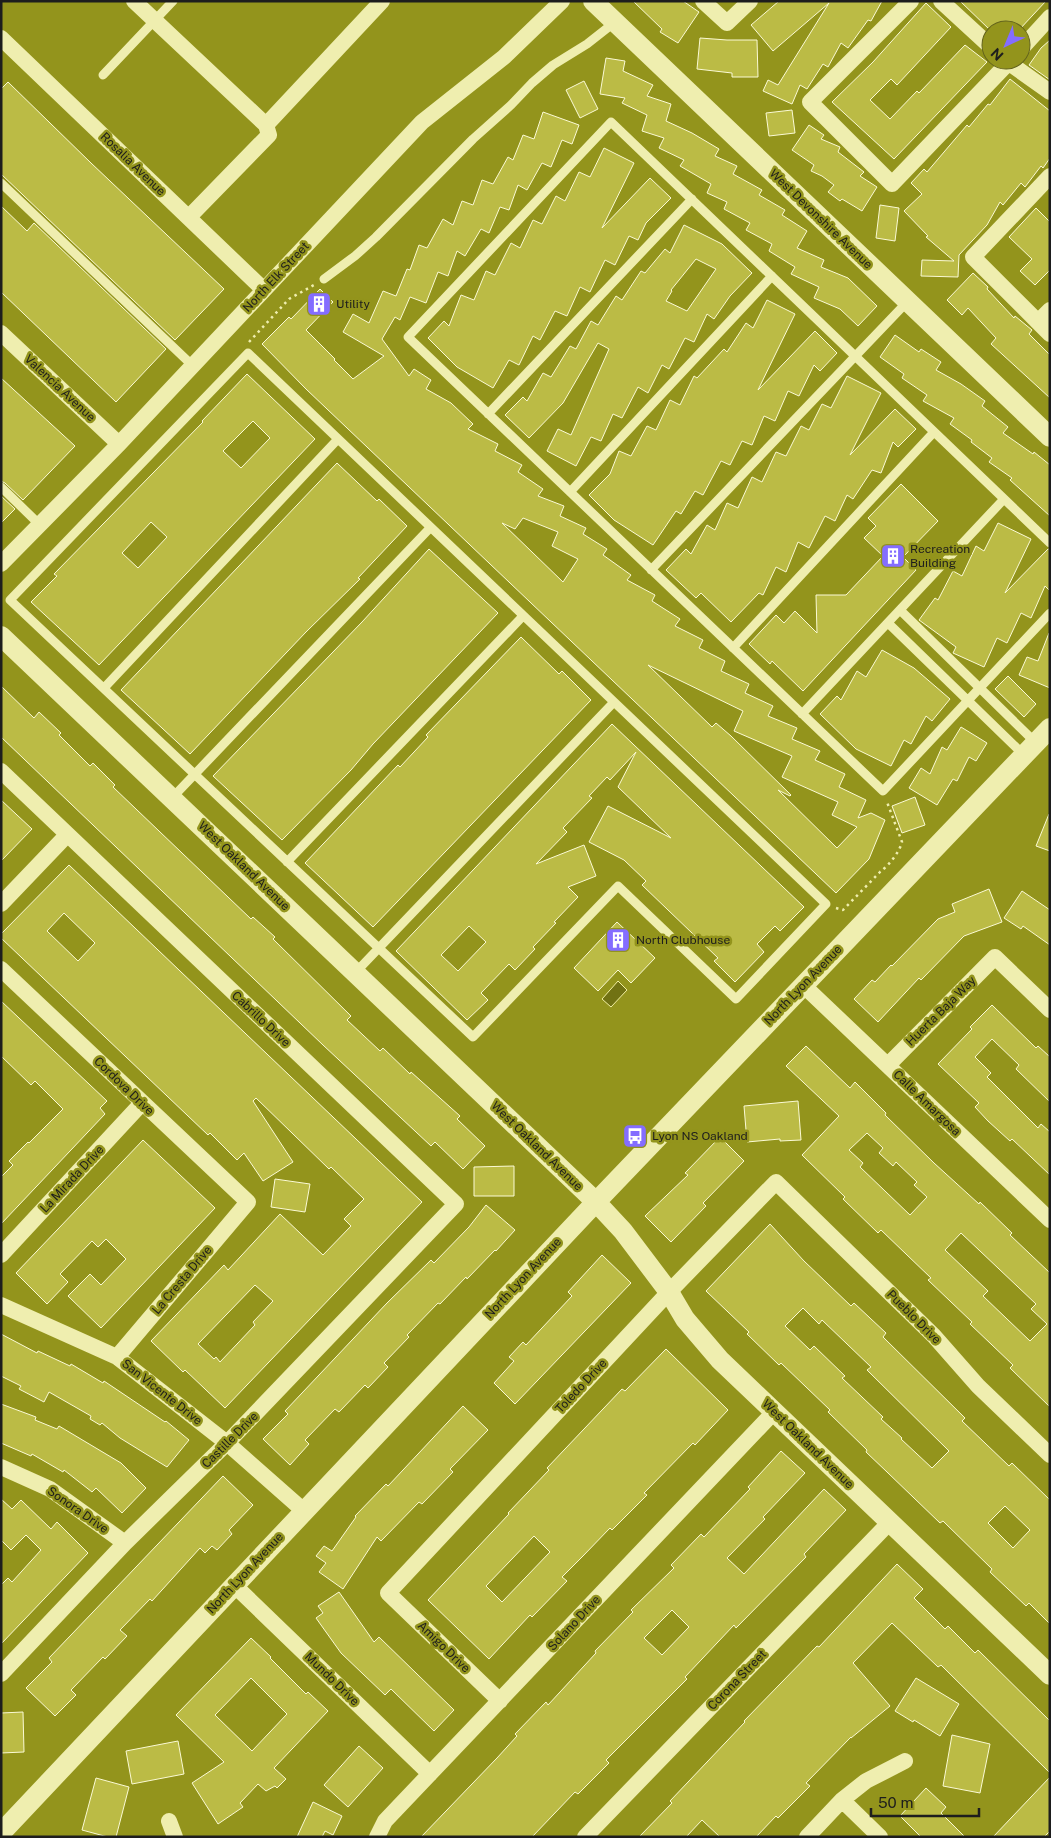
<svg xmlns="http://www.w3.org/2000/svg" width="1051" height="1838" font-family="'Public Sans',sans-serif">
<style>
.water{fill:#717213;stroke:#f1efa2}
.building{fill:#bbbb45;stroke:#fbfad5;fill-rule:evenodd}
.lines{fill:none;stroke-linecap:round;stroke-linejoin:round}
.path{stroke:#efeeaf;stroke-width:2.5;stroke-dasharray:2.5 4;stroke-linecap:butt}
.service{stroke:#efeeaf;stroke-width:9}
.minor{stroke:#efeeaf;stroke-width:16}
.tertiary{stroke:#efeeaf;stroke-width:20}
.labels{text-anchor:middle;stroke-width:5;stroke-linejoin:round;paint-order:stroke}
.street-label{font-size:12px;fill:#1d1d1d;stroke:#93941c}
.poi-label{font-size:12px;fill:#1d1d1d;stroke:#93941c;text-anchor:start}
</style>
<rect width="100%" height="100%" fill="#93941c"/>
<path class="water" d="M618 981 627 990 611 1007 602 999Z"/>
<path class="building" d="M633 1H683L699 12 678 43 660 32 662 29Z
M779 1H882L871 21 868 20 848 48 841 43 828 67 823 64 807 89 800 85 792 104 763 91 768 80 778 85 829 3 773 51 751 25Z
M960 1H1046L1019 30H990Z
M926 3 951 27 897 85 891 79 870 100 890 119 917 91 919 93 965 45 987 62 894 159 832 102 873 62Z
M700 38 727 40H757L758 77H732V73L697 69Z
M1050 40V80L1029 65 1041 48Z
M606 58 625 61 623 71 653 85 647 96 671 104 666 121 692 133 719 149 715 156 737 166 733 174 762 190 759 195 785 210 782 215 807 231 797 248 824 260 821 267 848 278 877 306 858 326 840 309 814 298 819 287 791 274 795 267 769 251 772 244 746 230 750 223 724 209 727 202 707 193 711 184 680 166 684 160 659 148 664 138 642 131 647 115 622 103 625 98 600 94Z
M1010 79 1050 111V158L1043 168 1041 166 1025 187 1021 183 1003 205 1000 202 987 225 959 255 958 277 921 276 922 260 954 261 926 237 928 236 904 211 922 194 911 183 924 169 927 172 967 125 969 127 988 104 990 105Z
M584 81 598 109 580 118 566 90Z
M8 82 91 163 224 289 175 340 1 174V89Z
M792 110 795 133 769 136 766 113Z
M543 112 579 125 572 144 562 140 551 167 542 163 527 190 518 185 509 210 500 207 489 233 481 229 465 256 457 251 448 276 438 272 426 303 410 297 400 320 395 317 382 339 409 376 414 369 431 380 426 389 451 403 473 424 468 429 498 444 495 451 522 465 518 472 543 489 538 496 564 506 560 516 586 528 583 534 607 549 603 555 631 575 627 580 655 595 652 601 680 619 675 626 703 640 699 648 725 661 721 671 749 684 745 693 773 706 768 716 797 728 792 739 820 751 815 760 845 774 839 787 866 800 858 818 871 813 885 820 869 859 836 893 306 389 262 344 289 317 291 319 320 289 333 302 306 330 335 359 334 360 353 379 384 356 343 332 353 314 369 323 383 291 396 296 407 269 410 270 419 245 427 248 443 219 453 225 462 201 473 205 482 180 493 184 508 157 513 160 523 135 534 139ZM523 518 558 532 552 546 578 559 563 582 502 523 515 529ZM648 665 743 711 734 731 792 756 782 777 838 802 832 815 857 827 837 848 778 790 790 796 791 795 731 736 716 723 712 727Z
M809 125 824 135 821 139 840 147 838 152 864 172 860 176 877 187 862 211 842 199 840 201 828 192 834 185 822 176 811 171 814 165 792 150Z
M604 148 634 163 602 228 650 178 671 198 646 223 638 240 629 236 615 265 605 260 590 292 580 287 567 316 555 311 540 340 533 336 519 365 509 360 493 388 457 367 428 338 444 321 449 326 461 295 474 300 486 271 495 275 511 243 520 248 533 220 542 224 556 196 565 201 579 172 590 177Z
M880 205 899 208 895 241 876 238Z
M1 206 27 231 34 223 166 349 116 402 1 292Z
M1036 208 1050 222V270L1035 285 1020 271 1032 259 1009 237Z
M684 225 722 244 752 273 730 296 714 319 707 314 694 342 685 338 669 369 662 365 648 393 638 387 622 418 613 414 601 441 591 437 576 466 547 451 558 429 571 435 609 349 598 343 563 403 529 438 505 415 523 397 527 401 543 373 551 377 570 346 576 349 591 321 598 325 616 296 622 300 641 271 645 273 665 249 670 253ZM696 259 716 269 687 311 666 301 672 291 671 290Z
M973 273 988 287 987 289 1014 318 1015 316 1032 330 1029 334 1050 355V398L991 344 996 338 968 308 962 315 947 300Z
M767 300 795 314 758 390 815 331 837 353 820 371 814 365 799 396 788 391 775 421 764 416 752 445 742 441 730 465 721 461 703 495 695 491 681 514 676 511 653 545 614 520 589 495 610 474 619 451 631 456 647 426 656 430 670 400 680 405 694 376 697 378 724 349 727 352 746 323 753 328Z
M895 335 919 352 921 349 941 362 936 370 961 384 985 401 982 406 1008 427 1003 433 1033 454 1034 452 1050 465V516L1010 480 1012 478 989 462 992 458 971 442 972 440 950 424 954 418 923 401 927 395 902 378 904 374 880 357Z
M247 374 315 439 99 665 31 602 57 576 54 574 203 422 202 421ZM253 421 270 438 241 468 223 451ZM151 522 167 537 138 568 122 553Z
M847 376 881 393 850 455 895 409 916 429 898 447 893 442 881 473 872 470 853 499 847 495 835 521 825 516 809 548 798 542 786 572 776 567 763 595 759 593 731 622 701 593 696 598 666 570 686 549 691 554 707 525 715 530 727 503 738 508 752 477 762 482 776 452 786 456 801 426 809 430 822 404 831 408Z
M1 378 75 446 23 500 5 483 1 481Z
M337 463 377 501 379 499 407 526 358 578 360 579 306 632 190 754 121 690Z
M901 484 938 521 903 557 916 570 803 691 772 661 770 664 749 644 776 615 784 623 795 611 817 633 816 595H846L883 556 864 538 876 526 868 518Z
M1 496 15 509 1 523Z
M998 523 1031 539 1005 593 1048 549H1050V591L1045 586 1031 618 1021 613 1007 643 997 638 984 667 953 653 956 647 919 620 935 598 938 600 953 571 962 576 976 546 984 551Z
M429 549 498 613 373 744 351 770 282 840 213 776 362 622Z
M1049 633H1050V688L1019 675 1027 657 1038 661Z
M521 637 559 674 562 671 591 700 373 927 305 863 398 765 400 767 428 737 426 735Z
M882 650 914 668 950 699 932 721 926 716 911 744 904 740 891 766 856 749 820 714 837 696 841 700 857 671 866 677Z
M1008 676 1036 704 1024 717 995 689Z
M1 686 34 718 39 712 61 733 59 735 90 766 93 763 115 785 113 787 251 919 253 917 275 937 273 939 351 1016 347 1020 380 1051 383 1048 410 1074 411 1072 460 1116 457 1119 485 1146 463 1169 435 1142 431 1146 323 1045 1 737Z
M612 724 804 907 780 931 775 926 757 944 764 952 735 982 714 961 718 958 642 885 646 881 624 860 589 842 608 806 671 838 618 787 636 752 610 780 607 777 589 796 592 798 563 828 567 832 536 864 584 845 596 876 568 887 578 897 554 922 556 923 533 947 535 949 515 970 509 964 481 993 488 1000 467 1020 396 951ZM469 926 486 942 458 971 441 955Z
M961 727 987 743 976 761 969 757 957 781 953 779 937 805 909 788 921 768 930 774 942 747 947 750Z
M915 797 925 825 902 833 892 806Z
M1 800 32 829 1 861Z
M1049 814H1050V851L1036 846Z
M69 865 422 1202 225 1408 185 1370 183 1372 151 1341 224 1265 228 1270 280 1214 323 1255 351 1226 344 1219 364 1199 331 1167 329 1169 256 1098 253 1101 293 1162 263 1181 244 1153 237 1160 210 1133 208 1135 1 938V934ZM64 913 95 943 78 961 47 931ZM255 1285 273 1301 253 1322 255 1325 220 1362 216 1357 214 1359 198 1344Z
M989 889 1002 922 964 936 921 980 919 978 878 1022 854 999 872 980 875 982 891 965 892 966 938 919 955 912 952 904Z
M1022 891 1050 910V945L1023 926 1021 929 1004 918Z
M617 922 655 958 631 983 618 970 598 991 574 968Z
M1 1001 107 1101 100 1108 105 1114 1 1224V1177L13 1165 9 1161 28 1142 29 1143 63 1109 35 1081 31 1085 1 1056Z
M992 1005 1036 1048 1038 1046 1050 1057V1102L1016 1069 1019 1065 992 1039 975 1057 991 1073 987 1077 1038 1128 1041 1124 1050 1132V1175L1012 1139 1010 1141 988 1121 975 1107 979 1103 938 1064 972 1029 970 1027Z
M806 1046 850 1088 855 1082 886 1113 885 1115 934 1163 979 1204 980 1202 1012 1233 1010 1235 1050 1273V1407L1010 1368 1013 1365 970 1324 972 1322 928 1280 931 1278 881 1230 878 1233 843 1199 845 1197 802 1155 839 1116 786 1066ZM867 1133 883 1148 879 1153 893 1166 896 1162 917 1182 914 1185 927 1197 910 1215 860 1167 863 1163 849 1150ZM961 1233 1036 1304 1031 1309 1047 1324 1030 1341 983 1296 988 1291 945 1250Z
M798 1101 801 1140 780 1141V1139L747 1142 744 1106Z
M720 1137 744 1161 703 1203 706 1206 671 1242 645 1216 688 1175 685 1173Z
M143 1140 215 1208 101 1328 68 1296 90 1274 101 1285 126 1259 106 1239 98 1247 92 1241 60 1274 68 1282 47 1304 16 1273Z
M514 1166V1196H474V1167Z
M275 1179 310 1184 305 1212 271 1207Z
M486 1205 515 1230 496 1251 495 1250 467 1279 466 1277 440 1304 438 1303 407 1335 409 1337 384 1363 388 1367 368 1388 365 1385 339 1412 335 1409 305 1440 309 1444 290 1465 263 1439 288 1414 285 1411 387 1303 431 1260 434 1263 469 1227Z
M770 1224 804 1261 851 1306 854 1303 886 1333 883 1337 965 1418 962 1421 1009 1466 1012 1463 1050 1500V1624L1029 1603 1026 1606 990 1572 992 1569 943 1521 940 1523 887 1472 866 1452 867 1450 828 1412 830 1410 781 1363 779 1365 747 1334 749 1332 706 1291ZM803 1308 819 1324 822 1320 871 1367 867 1370 949 1451 932 1468 901 1439 902 1438 881 1419 883 1417 842 1378 845 1376 814 1346 810 1350 785 1326ZM1005 1506 1030 1530 1013 1548 988 1523Z
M602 1255 631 1283 515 1404 494 1383 514 1361 509 1357 523 1342 526 1345 572 1296 568 1292Z
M1 1334 37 1353 38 1351 70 1366 71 1364 103 1383 104 1381 165 1422 166 1421 189 1440 167 1467 120 1438 102 1423 100 1425 90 1419 91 1416 49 1392 44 1402 19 1389 21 1386 1 1376Z
M666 1349 728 1410 695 1445 693 1443 644 1493 647 1495 612 1530 610 1528 583 1556 562 1577 567 1581 532 1617 530 1615 489 1659 428 1600 509 1514 508 1513 549 1470 547 1468 565 1449 622 1389 625 1391ZM534 1536 550 1552 502 1602 486 1586Z
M1 1404 36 1417 35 1420 57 1429 59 1426 121 1463 146 1488 122 1513 96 1488 92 1492 64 1470 63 1472 32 1454 31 1456 1 1443Z
M463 1406 488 1430 450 1469 453 1472 422 1504 419 1502 381 1541 377 1537 343 1589 319 1572 326 1563 316 1556 324 1546 332 1551 356 1517 355 1516 386 1484 388 1486Z
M781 1451 805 1473 763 1517 765 1519 727 1558 744 1574 824 1489 846 1510 804 1554 806 1557 736 1628 734 1625 685 1677 687 1679 606 1760 609 1763 578 1794 575 1792 532 1837H421L497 1758 517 1736 515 1734 546 1702 548 1705 596 1653 595 1651 633 1612 631 1610 674 1568 671 1565 701 1534 704 1537 750 1489 748 1487ZM672 1610 689 1627 662 1655 644 1638Z
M223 1476 253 1505 229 1530 232 1534 217 1550 212 1546 205 1553 200 1548 152 1601 150 1599 120 1630 127 1636 105 1659 103 1657 71 1690 76 1695 55 1716 26 1688 52 1662 49 1658Z
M1 1499 12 1509 21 1500 51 1529 57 1522 88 1553 1 1644V1585L8 1578 12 1582 41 1550 26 1535 11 1550 1 1540Z
M897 1564 923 1589 914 1598 945 1629 948 1626 975 1653 978 1650 1050 1721V1773L941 1665 938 1667 892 1623 853 1663 890 1706 851 1738V1737L806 1783 810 1786 778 1818 776 1816 756 1837H720L702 1820 686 1837H639L672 1803 670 1801 745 1722 744 1721 817 1646 819 1647Z
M339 1592 374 1642 379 1637 454 1710 434 1731 391 1689 385 1695 341 1653 316 1618 323 1613 318 1606Z
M251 1638 271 1657 270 1658 306 1694 308 1692 328 1711 274 1768 286 1779 277 1788 275 1786 266 1791 258 1784 240 1803 243 1807 218 1824 192 1783 224 1762 176 1715ZM251 1678 287 1714 252 1751 215 1715Z
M916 1678 959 1704 940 1736 914 1720 913 1722 895 1711Z
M23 1712 24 1752 1 1753V1713Z
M952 1735 990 1744 980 1793 943 1786Z
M178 1741 184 1774 132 1784 126 1751Z
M359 1746 383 1768 348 1807 324 1785Z
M1050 1777V1831L1044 1837H993Z
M96 1778 129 1787 116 1837H108L82 1830Z
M926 1788 946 1807 941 1813 965 1837H921L900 1816Z
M313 1802 342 1816 333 1835 325 1831 322 1837H297Z"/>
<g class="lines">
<path class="path" d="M249 342 289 299 314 285
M836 908 843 910 880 872C889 865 899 853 902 842L887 802"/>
<path class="service" d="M103 75 173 1
M1 183 193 366
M324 279 355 256 376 237 473 139 511 105 532 83 553 65 587 44 615 22
M248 353 826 904 736 999 618 886 473 1037 10 600Z
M488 414 692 199
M1 487 40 525
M570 492 772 276
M1050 543 611 122 408 337 883 791 1050 613
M651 570 908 301
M900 610 1036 743
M888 623 1024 755
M733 648 934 432
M104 688 338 439
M802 714 1004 499
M172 798 430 528
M287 862 523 616
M355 973 614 702"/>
<path class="minor" d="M134 1 266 125
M703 1 727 23 750 1
M911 1 810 102 892 184 1011 60
M941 1 991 47
M1 38 264 290
M1021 49 1050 17
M1005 60 1050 92
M1050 176 973 257 1038 322 1050 310
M189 217 269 135 266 125 382 1
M1038 322 1050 334
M1 333 119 444
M1 564 119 444 422 122 504 57 562 1
M1 771 456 1204 227 1443 125 1543 1 1674
M1 904 67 835
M1 969 248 1202 117 1357
M803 985 1050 1220
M888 1065 995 957 1050 1010
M1 1255 142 1103
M1 1305 117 1357 227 1443 304 1511
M1 1467 50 1489 125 1543
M234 1585 430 1774
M500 1701 388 1593 669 1292 776 1182 934 1336 978 1386 1050 1455
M842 1800 880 1837
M169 1821 175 1837
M377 1837 385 1821 774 1412
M585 1837 889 1523
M807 1837 842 1800 866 1781 905 1761"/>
<path class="tertiary" d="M593 1 1050 437
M1 636 596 1202 623 1231 669 1292 685 1319 720 1360 1050 1675
M1 1833 596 1202 1050 728"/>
</g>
<defs>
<symbol id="building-square" viewBox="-11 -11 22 22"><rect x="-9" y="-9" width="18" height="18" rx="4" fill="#846dff" stroke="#93941c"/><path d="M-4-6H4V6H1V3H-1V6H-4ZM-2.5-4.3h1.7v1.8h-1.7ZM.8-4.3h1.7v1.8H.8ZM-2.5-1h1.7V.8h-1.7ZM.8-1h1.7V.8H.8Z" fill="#fff"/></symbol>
<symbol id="bus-square" viewBox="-11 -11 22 22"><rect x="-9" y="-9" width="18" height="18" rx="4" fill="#846dff" stroke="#93941c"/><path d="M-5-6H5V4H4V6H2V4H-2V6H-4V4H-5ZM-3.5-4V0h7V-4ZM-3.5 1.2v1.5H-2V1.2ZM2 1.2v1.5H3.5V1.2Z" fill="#fff"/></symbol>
</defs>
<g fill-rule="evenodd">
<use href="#building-square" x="305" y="290" width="28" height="28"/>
<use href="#building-square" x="879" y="542" width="28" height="28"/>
<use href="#building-square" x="604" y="926" width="28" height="28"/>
<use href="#bus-square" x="621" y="1122" width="28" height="28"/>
</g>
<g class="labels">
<g class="street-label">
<text transform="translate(133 164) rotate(44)" y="4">Rosalia Avenue</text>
<text transform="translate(821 219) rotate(44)" y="4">West Devonshire Avenue</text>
<text transform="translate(276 277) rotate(-47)" y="4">North Elk Street</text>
<text transform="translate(60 388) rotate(43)" y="4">Valencia Avenue</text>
<text transform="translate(244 866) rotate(44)" y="4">West Oakland Avenue</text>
<text transform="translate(803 985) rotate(-46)" y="4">North Lyon Avenue</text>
<text transform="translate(941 1011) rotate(-45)" y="4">Huerta Baja Way</text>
<text transform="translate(261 1019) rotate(43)" y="4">Cabrillo Drive</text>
<text transform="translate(124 1086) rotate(44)" y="4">Cordova Drive</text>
<text transform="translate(927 1103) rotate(44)" y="4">Calle Amargosa</text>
<text transform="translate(537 1146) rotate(44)" y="4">West Oakland Avenue</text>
<text transform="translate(72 1179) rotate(-47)" y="4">La Mirada Drive</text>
<text transform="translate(523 1278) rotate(-47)" y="4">North Lyon Avenue</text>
<text transform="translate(182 1280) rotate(-50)" y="4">La Cresta Drive</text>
<text transform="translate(914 1317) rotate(45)" y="4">Pueblo Drive</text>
<text transform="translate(581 1386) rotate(-47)" y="4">Toledo Drive</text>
<text transform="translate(162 1392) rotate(38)" y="4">San Vicente Drive</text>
<text transform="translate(230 1440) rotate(-45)" y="4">Castille Drive</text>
<text transform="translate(808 1444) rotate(44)" y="4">West Oakland Avenue</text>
<text transform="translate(78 1510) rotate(35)" y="4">Sonora Drive</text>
<text transform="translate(245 1573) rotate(-47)" y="4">North Lyon Avenue</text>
<text transform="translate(574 1623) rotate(-47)" y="4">Solano Drive</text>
<text transform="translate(444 1647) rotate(44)" y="4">Amigo Drive</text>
<text transform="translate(332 1679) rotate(44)" y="4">Mundo Drive</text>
<text transform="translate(737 1680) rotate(-46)" y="4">Corona Street</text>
</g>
<g class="poi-label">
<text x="336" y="308">Utility</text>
<text x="910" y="553">Recreation<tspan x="910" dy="14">Building</tspan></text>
<text x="636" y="944">North Clubhouse</text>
<text x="652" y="1140">Lyon NS Oakland</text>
</g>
</g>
<rect width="1051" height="1838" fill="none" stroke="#1d1d1d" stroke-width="5"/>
<g transform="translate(1006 45) rotate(224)"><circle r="24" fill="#93941c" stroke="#64641c"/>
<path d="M0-4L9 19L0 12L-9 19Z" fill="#846dff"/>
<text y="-8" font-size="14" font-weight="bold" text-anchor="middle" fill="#1d1d1d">N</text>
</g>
<path d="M871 1808v8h108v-8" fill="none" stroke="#1d1d1d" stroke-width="2.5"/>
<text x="878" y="1808" font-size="15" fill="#1d1d1d" stroke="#93941c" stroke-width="4" paint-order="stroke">50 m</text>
</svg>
